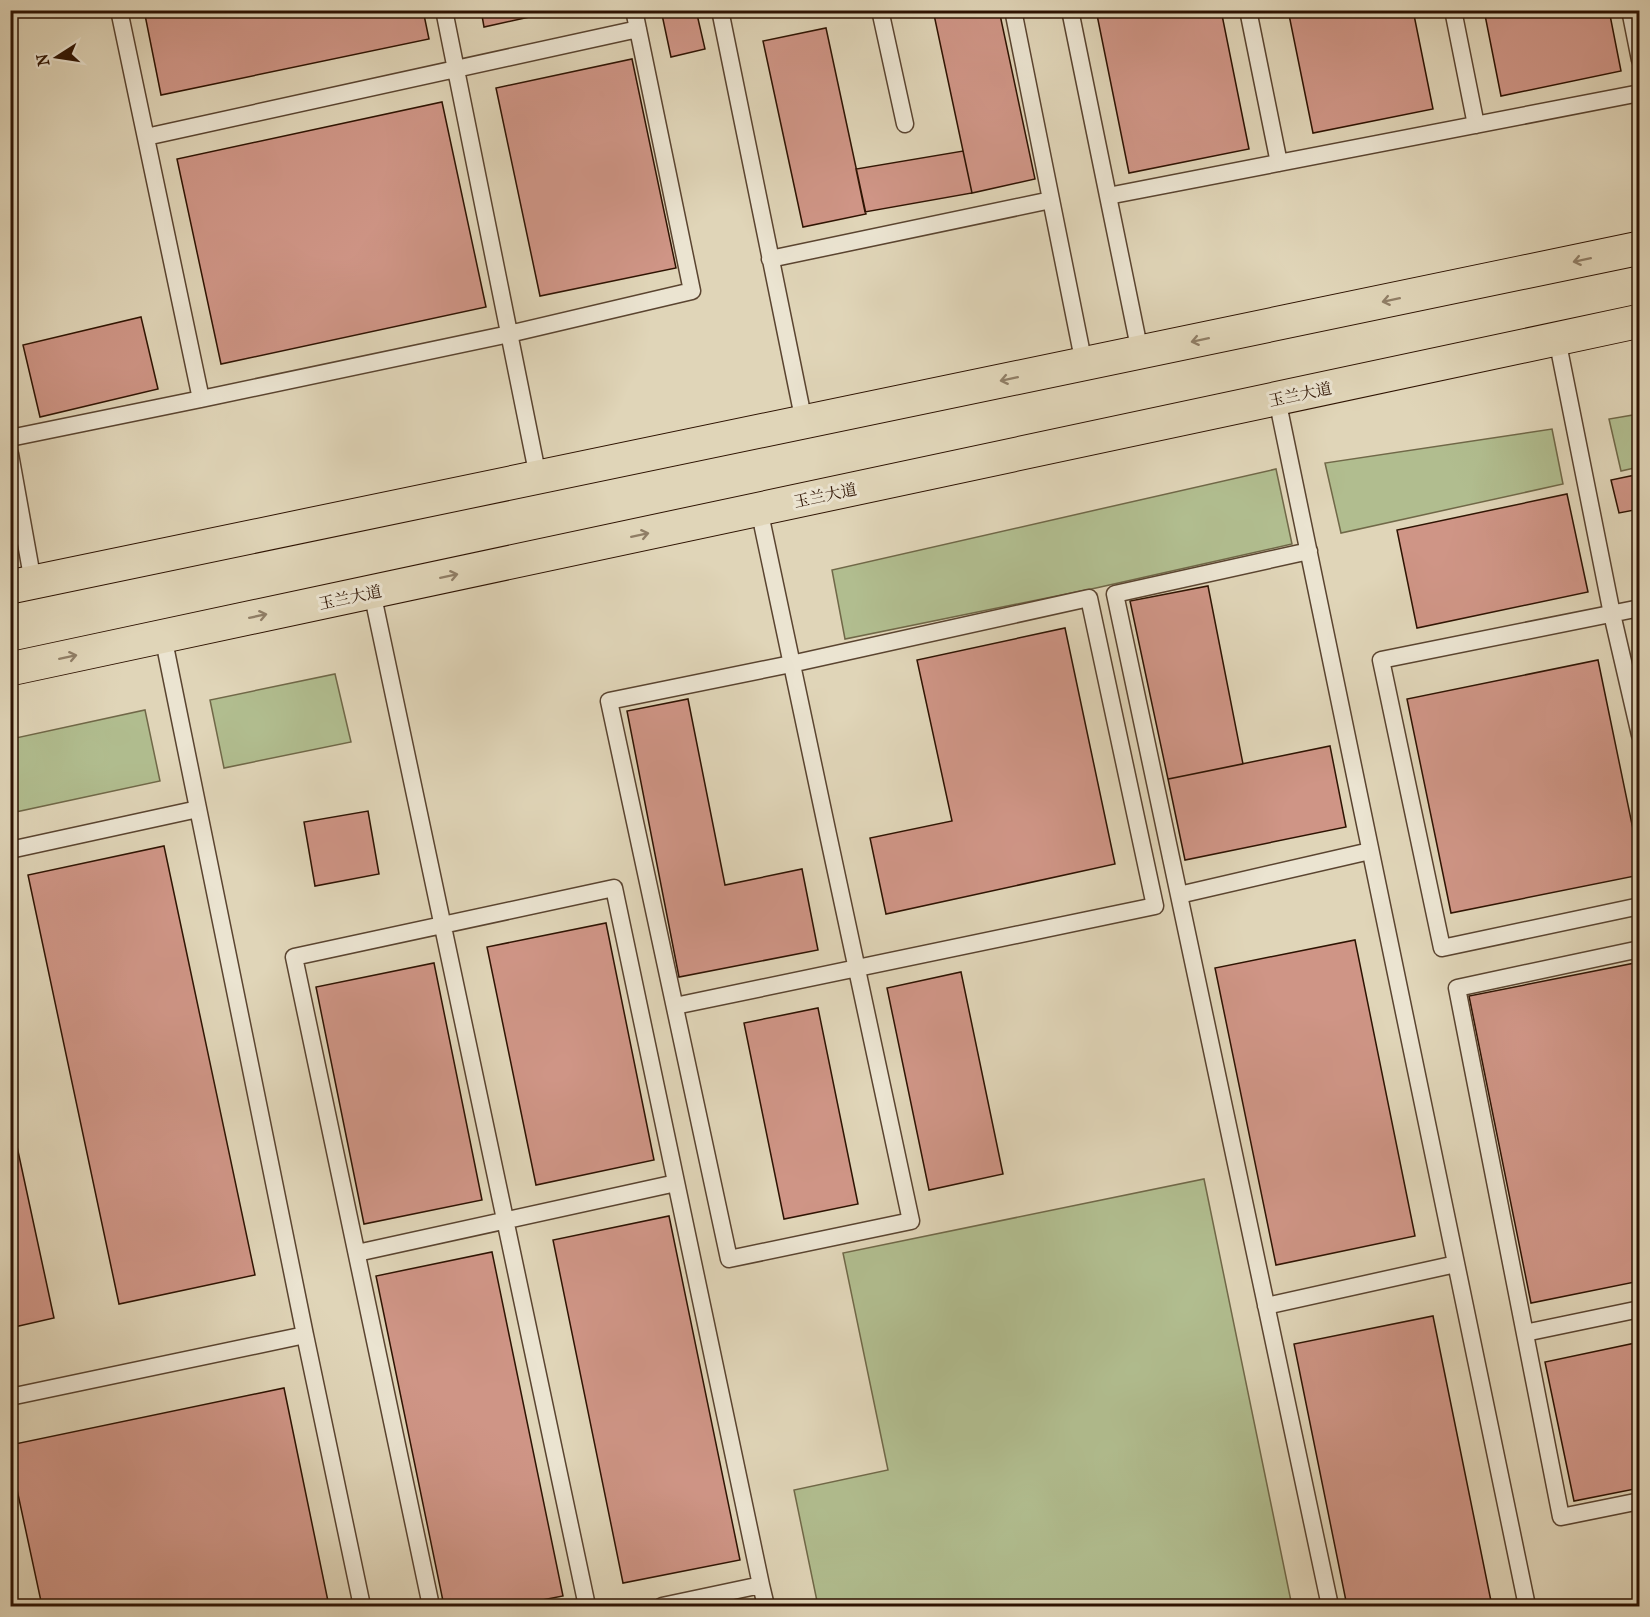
<svg xmlns="http://www.w3.org/2000/svg" width="1650" height="1617" font-family="'IM FELL French Canon','Noto Serif SC',serif">
<style>
.green{fill:#b1bd8f;stroke:#706848;stroke-width:1.5}
.building{fill:#cf9586;stroke:#2e1302;stroke-width:1.5}
.lines{fill:none;stroke-linecap:round;stroke-linejoin:round}
.lane-casing{stroke:#5a4430;stroke-width:19}
.primary-casing{stroke:#2e1302;stroke-width:35}
.lane{stroke:#ebe4d1;stroke-width:16}
.primary{stroke:#e0d5b8;stroke-width:33}
.oneway{stroke:#907e66}
.labels{text-anchor:middle;stroke-width:6;stroke-linejoin:round;paint-order:stroke}
.street-label{font-size:16px;fill:#2e1302;stroke:#ebe4d1}
</style>
<rect width="100%" height="100%" fill="#e0d5b8"/>
<filter id="stains"><feTurbulence type="fractalNoise" baseFrequency=".00333" numOctaves="4"/><feColorMatrix values="0 0 0 0 .2 0 0 0 0 .09 0 0 0 0 .02 0 0 0 .5 -.17"/></filter>
<radialGradient id="worn" r=".72"><stop offset=".6" stop-color="#630" stop-opacity="0"/><stop offset="1" stop-color="#630" stop-opacity=".3"/></radialGradient>
<path class="green" d="M1639 414V467L1621 471 1609 419Z
M1552 429 1563 484 1341 533 1325 463Z
M1276 469 1292 544 1096 588 845 639 832 570Z
M335 674 351 742 224 768 210 700Z
M145 710 160 781 11 813V739Z
M1204 1179 1292 1606H818L794 1490 888 1470 843 1253Z"/>
<path class="building" d="M144 10H423L429 39 161 95Z
M481 10H561L484 27Z
M661 10H696L705 49 671 57Z
M933 10H999L1035 179 972 193Z
M1096 10H1221L1249 149 1129 173Z
M1288 10H1413L1433 109 1313 133Z
M1484 10H1609L1621 71 1501 96Z
M826 28 866 214 803 227 763 41Z
M632 59 676 268 540 296 496 88Z
M442 102 486 307 221 364 177 159Z
M963 151 972 193 865 212 856 169Z
M141 317 158 389 40 417 23 345Z
M1640 474V509L1619 513 1611 480Z
M1567 494 1588 592 1417 628 1397 530Z
M1208 586 1243 764 1168 779 1130 601Z
M1065 628 1115 864 886 914 870 838 952 821 917 660Z
M1598 660 1640 863V875L1451 913 1407 699Z
M688 699 725 885 802 869 818 950 679 977 627 711Z
M1330 746 1346 827 1185 860 1168 779Z
M368 811 379 874 315 886 304 822Z
M164 846 255 1275 119 1304 28 875Z
M606 923 654 1160 536 1185 487 947Z
M1355 940 1415 1236 1276 1265 1215 968Z
M1640 962V1281L1531 1303 1469 996Z
M434 963 482 1200 364 1224 316 987Z
M961 972 1003 1174 929 1190 887 988Z
M818 1008 858 1204 784 1219 744 1023Z
M10 1114 54 1318 10 1328Z
M669 1216 740 1560 623 1583 553 1240Z
M492 1252 563 1596 511 1606H444L376 1276Z
M1433 1316 1492 1606H1347L1294 1344Z
M1640 1342V1488L1574 1501 1545 1362Z
M284 1388 329 1606H42L10 1457V1445Z"/>
<g class="lines">
<defs>
<path id="lane" d="M444 10 538 477
M720 10 804 422
M880 10 905 124
M1013 10 1084 364
M1070 10 1108 196 1640 93
M1248 10 1279 163
M1453 10 1476 125
M1630 10 1640 60
M146 137 638 29
M1108 196 1140 352
M770 259 1051 200
M1557 339 1612 614 1640 735
M201 399 509 334 692 291 634 10
M1277 399 1527 1606
M10 438 201 399 119 10
M10 454 33 582
M1309 551 1115 594 1330 1606
M372 592 587 1606
M1640 608 1381 660 1442 948 1640 906
M163 636 305 1335
M10 850 198 809
M1179 895 1370 851
M1640 949 1457 988 1561 1517 1640 1501
M675 1006 1155 906 1089 598 791 664 609 701 729 1259 911 1221C861 983 808 747 759 509
M357 1253 676 1183
M1266 1306 1456 1264
M1525 1333 1640 1309
M10 1397 305 1335 362 1606
M431 1606 294 957 614 888 761 1585
M662 1606 761 1585 766 1606"/>
<path id="primary" d="M10 587 1640 248
M10 669 1640 321"/>
</defs>
<use href="#lane" class="lane-casing"/>
<use href="#primary" class="primary-casing"/>
<use href="#lane" class="lane"/>
<use href="#primary" class="primary"/>
</g>
<defs><path id="oneway-shaft" d="M-6 0H5M1.5-3L5.5 0L1.5 3" fill="none" stroke-width="1.6" stroke-linecap="round" stroke-linejoin="round" transform="scale(1.5)"/></defs>
<g class="oneway">
<use href="#oneway-shaft" transform="translate(1582 260) rotate(168)"/>
<use href="#oneway-shaft" transform="translate(1391 300) rotate(168)"/>
<use href="#oneway-shaft" transform="translate(1200 340) rotate(168)"/>
<use href="#oneway-shaft" transform="translate(1009 379) rotate(168)"/>
<use href="#oneway-shaft" transform="translate(640 535) rotate(-12)"/>
<use href="#oneway-shaft" transform="translate(449 576) rotate(-12)"/>
<use href="#oneway-shaft" transform="translate(258 616) rotate(-12)"/>
<use href="#oneway-shaft" transform="translate(68 657) rotate(-12)"/>
</g>
<g class="labels">
<g class="street-label">
<text transform="translate(1300 394) rotate(-12)" y="6">玉兰大道</text>
<text transform="translate(825 495) rotate(-12)" y="6">玉兰大道</text>
<text transform="translate(350 597) rotate(-12)" y="6">玉兰大道</text>
</g>
</g>
<rect width="1650" height="1617" fill="none" stroke="#e0d5b8" stroke-width="36"/>
<rect x="12" y="12" width="1626" height="1593" fill="none" stroke="#2e1302" stroke-width="3"/>
<rect x="18" y="18" width="1614" height="1581" fill="none" stroke="#2e1302" stroke-width="1.5"/>
<g transform="translate(57 57) rotate(258)" stroke="#ebe4d1" stroke-width="4.5" paint-order="stroke">
<path d="M0-4.5L10 22L0 15L-10 22Z" fill="#2e1302"/>
<text y="-9" font-size="16" font-weight="bold" text-anchor="middle" fill="#2e1302">N</text>
</g>
<rect width="100%" height="100%" filter="url(#stains)"/>
<rect width="100%" height="100%" fill="url(#worn)"/>
</svg>
